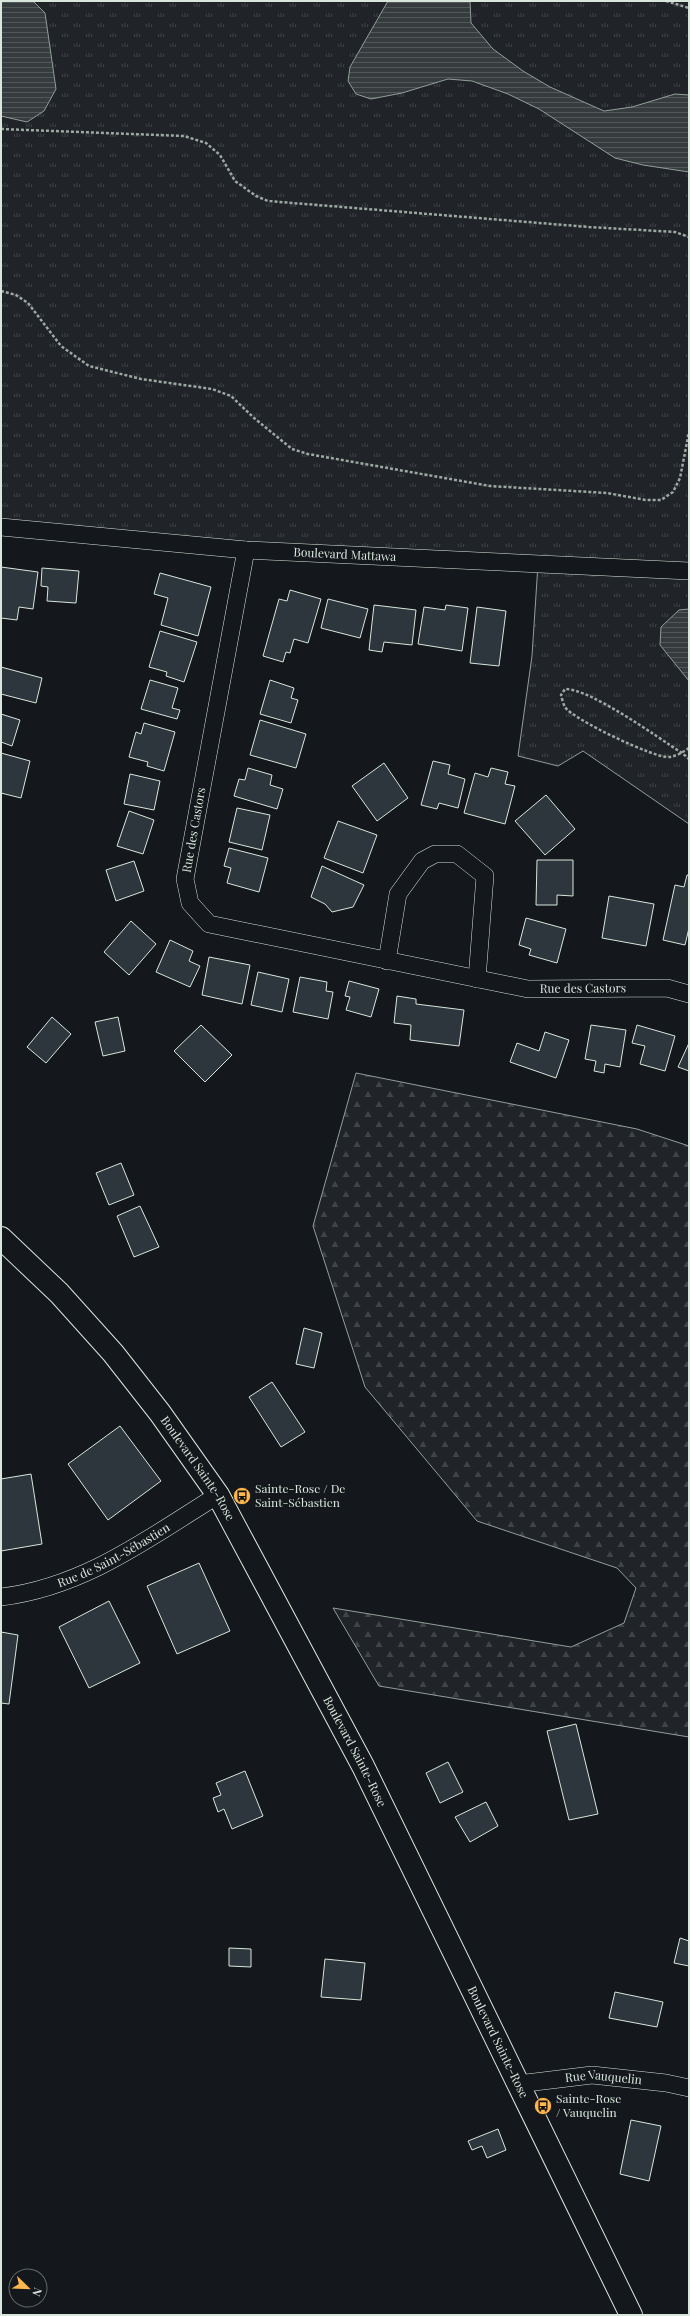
<svg xmlns="http://www.w3.org/2000/svg" width="690" height="2316" font-family="'Playfair Display',serif">
<style>
.grass{fill:url(#grass-tufts);stroke:#939e99}
.forest{fill:url(#forest-firs);stroke:#939e99}
.water{fill:url(#water-rules);stroke:#939e99}
.building{fill:#2c363c;stroke:#d8e6dc}
.lines{fill:none;stroke-linecap:round;stroke-linejoin:round}
.minor-casing{stroke:#d8e6dc;stroke-width:18}
.tertiary-casing{stroke:#d8e6dc;stroke-width:24}
.path{stroke:#9da8a2;stroke-width:2.5;stroke-dasharray:3 2;stroke-linecap:butt}
.minor{stroke:#14181c;stroke-width:17}
.tertiary{stroke:#14181c;stroke-width:22}
.labels{text-anchor:middle;stroke-width:3;stroke-linejoin:round;paint-order:stroke}
.street-label{font-size:12px;fill:#d8e6dc;stroke:#14181c}
.poi-label{font-size:12px;fill:#d8e6dc;stroke:#14181c;text-anchor:start}
</style>
<defs>
<pattern id="grass-tufts" width="24" height="20" patternUnits="userSpaceOnUse"><rect width="24" height="20" fill="#202428"/><path d="M3 7l-1-3M5 7V3M7 7l1-3M15 17l-1-3M17 17v-4M19 17l1-3" fill="none" stroke="#404447"/></pattern>
<pattern id="forest-firs" width="22" height="20" patternUnits="userSpaceOnUse"><rect width="22" height="20" fill="#202428"/><path d="M5 1l3.5 6h-7zM16 11l3.5 6h-7z" fill="#404447"/></pattern>
<pattern id="water-rules" width="6" height="5" patternUnits="userSpaceOnUse"><rect width="6" height="5" fill="#363b3e"/><path d="M0 2.5h6" fill="none" stroke="#525759"/></pattern>
</defs>
<rect width="100%" height="100%" fill="#14181c"/>
<path class="grass" d="M1 1H689V824L583 751 558 766 518 756 532 656 538 564 1 528Z"/>
<path class="forest" d="M356 1073 637 1129 689 1146V1737L379 1686 333 1608 571 1647 624 1623 636 1588 617 1568 477 1521 365 1387 313 1226Z"/>
<path class="water" d="M1 1H33L45 13 56 89 44 111 27 122 1 116Z
M388 1H470L471 23 493 49 523 71 550 87 604 111 632 107 675 94 689 95V172L643 165 615 158 539 109 508 94 472 81 448 79 402 93 371 99 356 94 348 81 350 67Z
M689 609V681L660 645 661 627 679 610Z"/>
<path class="building" d="M1 567 38 572 33 609 19 607 17 620 1 618Z
M42 568 79 571 76 603 47 601 48 587 41 586Z
M160 573 211 587 198 636 161 625 168 598 154 594Z
M290 590 321 599 308 643 294 639 290 653 286 652 283 662 263 656 279 599 287 601Z
M328 599 368 609 360 638 321 628Z
M374 605 416 610 412 645 384 642 382 652 369 650Z
M446 605 468 608 462 651 418 644 424 607 445 610Z
M477 607 506 611 499 666 470 663Z
M160 631 197 642 184 682 166 676 167 672 149 667Z
M1 667 42 678 36 703 1 694Z
M150 680 178 688 172 708 180 710 177 719 141 709Z
M270 680 294 688 291 698 298 700 291 723 260 714Z
M1 714 20 720 12 746 1 742Z
M260 720 306 734 296 768 250 755Z
M144 723 175 732 164 771 147 766 148 762 129 757 136 732 141 734Z
M1 753 30 761 21 798 1 793Z
M433 761 450 765 448 774 465 779 458 808 439 803 437 809 421 805Z
M384 763 408 798 377 821 352 786Z
M248 768 272 775 270 785 283 789 277 809 234 796 239 779 245 780Z
M491 768 508 772 505 784 515 786 505 824 464 813 475 773 488 777Z
M130 774 160 781 154 810 124 804Z
M546 795 575 829 545 855 515 821Z
M237 808 270 815 262 850 229 842Z
M129 811 154 820 143 854 117 846Z
M338 821 377 835 363 873 324 858Z
M229 848 268 858 259 892 227 883 231 868 224 866Z
M537 860H573V896L557 895V905H536Z
M134 861 144 891 116 901 106 870Z
M322 866 364 885 353 907 332 912 325 904 311 897Z
M687 875H689V928L685 945 663 940 675 885 684 887Z
M609 896 654 904 646 946 602 938Z
M526 918 566 929 557 963 529 955 531 949 519 945Z
M131 921 156 944 129 975 104 952Z
M170 940 193 951 189 961 200 966 190 987 156 972Z
M209 957 250 965 242 1004 202 995Z
M258 972 289 979 282 1012 251 1005Z
M300 977 327 982 326 991 333 992 328 1019 293 1012Z
M349 981 379 989 371 1017 346 1010 350 997 345 996Z
M397 996 416 999V1004L464 1010 459 1046 410 1040 411 1025 394 1023Z
M52 1017 71 1034 46 1063 27 1047Z
M118 1017 125 1051 103 1056 95 1022Z
M201 1025 232 1055 205 1082 174 1051Z
M591 1025 626 1030 620 1067 605 1064 604 1073 594 1071 596 1061 585 1059Z
M637 1025 675 1036 665 1071 640 1064 645 1046 632 1043Z
M545 1032 569 1040 556 1078 510 1062 517 1043 539 1051Z
M689 1043V1071L678 1067Z
M121 1163 134 1195 109 1205 96 1173Z
M140 1206 159 1247 134 1257 117 1216Z
M304 1328 322 1333 314 1368 296 1364Z
M272 1382 305 1432 281 1447 249 1397Z
M120 1426 161 1481 108 1520 68 1464Z
M31 1474 42 1544 1 1551V1479Z
M199 1563 230 1631 177 1654 147 1586Z
M109 1601 140 1663 89 1688 59 1627Z
M1 1632 18 1635 9 1704 1 1703Z
M576 1724 598 1814 569 1820 547 1731Z
M448 1762 463 1792 440 1803 426 1773Z
M245 1771 263 1816 232 1829 224 1809 218 1812 213 1798 221 1795 216 1783Z
M486 1802 498 1826 470 1842 455 1817Z
M680 1938 689 1941V1966L674 1963Z
M229 1948 251 1949V1967L229 1966Z
M325 1959 365 1963 361 2000 321 1997Z
M615 1992 663 2002 657 2027 609 2018Z
M631 2120 661 2126 649 2181 620 2174Z
M498 2129 506 2150 487 2158 482 2146 472 2150 468 2141Z"/>
<g class="lines">
<defs>
<g id="minor">
<path id="s1" d="M1 527 246 550 689 571"/>
<path id="s2" d="M246 550 185 879 190 903 209 924 528 989 667 988 689 994"/>
<path d="M387 961 398 894 422 861 435 854H457L485 876 477 979"/>
<path id="s3" d="M1 1597C84 1587 149 1538 218 1495"/>
<path id="s4" d="M518 2084 592 2075 666 2083 689 2088"/>
</g>
<g id="tertiary">
<path id="s5" d="M1 1238 59 1293 113 1353 160 1413 218 1495 363 1766 631 2315"/>
</g>
</defs>
<use href="#minor" class="minor-casing"/>
<use href="#tertiary" class="tertiary-casing"/>
<path class="path" d="M666 1 689 8
M1 129 184 136 206 143 220 155 235 181 256 196 268 201 589 227 675 232 689 237
M1 291 16 295 28 303 61 346 89 366 141 379 212 389 231 396 254 418 292 449 308 454 490 486 607 493 646 500H661L673 492 680 478 689 432
M689 748C683 752 677 756 669 757 656 759 572 719 565 707 563 704 562 698 561 695L565 689C591 689 657 737 682 753L689 759"/>
<use href="#minor" class="minor"/>
<use href="#tertiary" class="tertiary"/>
</g>
<defs>
<symbol id="bus-disc" viewBox="-11 -11 22 22"><circle r="9.5" fill="#ffb74d" stroke="#14181c"/><path d="M-5-6H5V4H4V6H2V4H-2V6H-4V4H-5ZM-3.5-4V0h7V-4ZM-3.5 1.2v1.5H-2V1.2ZM2 1.2v1.5H3.5V1.2Z" fill="#111"/></symbol>
</defs>
<g fill-rule="evenodd">
<use href="#bus-disc" x="232" y="1486" width="20" height="20"/>
<use href="#bus-disc" x="533" y="2096" width="20" height="20"/>
</g>
<g class="labels">
<g class="street-label">
<text dy="4" stroke="none"><textPath href="#s1" startOffset="345">Boulevard Mattawa</textPath></text>
<text transform="translate(194 830) rotate(-80)" y="4">Rue des Castors</text>
<text dy="4" stroke="none"><textPath href="#s2" startOffset="768">Rue des Castors</textPath></text>
<text dy="4" stroke="none"><textPath href="#s5" startOffset="304">Boulevard Sainte-Rose</textPath></text>
<text dy="4" stroke="none"><textPath href="#s3" startOffset="121">Rue de Saint-Sébastien</textPath></text>
<text dy="4" stroke="none"><textPath href="#s5" startOffset="628">Boulevard Sainte-Rose</textPath></text>
<text dy="4" stroke="none"><textPath href="#s5" startOffset="952">Boulevard Sainte-Rose</textPath></text>
<text dy="4" stroke="none"><textPath href="#s4" startOffset="86">Rue Vauquelin</textPath></text>
</g>
<g class="poi-label">
<text x="255" y="1493">Sainte-Rose / De<tspan x="255" dy="14">Saint-Sébastien</tspan></text>
<text x="556" y="2103">Sainte-Rose<tspan x="556" dy="14">/ Vauquelin</tspan></text>
</g>
</g>
<rect width="690" height="2316" fill="none" stroke="#d8e6dc" stroke-width="4"/>
<g transform="translate(28 2288) rotate(113)"><circle r="19" fill="#14181c" stroke="#626a69"/>
<path d="M0-3L7 15L0 10L-7 15Z" fill="#ffb74d"/>
<text y="-6" font-size="11" font-weight="bold" text-anchor="middle" fill="#d8e6dc">N</text>
</g>
</svg>
